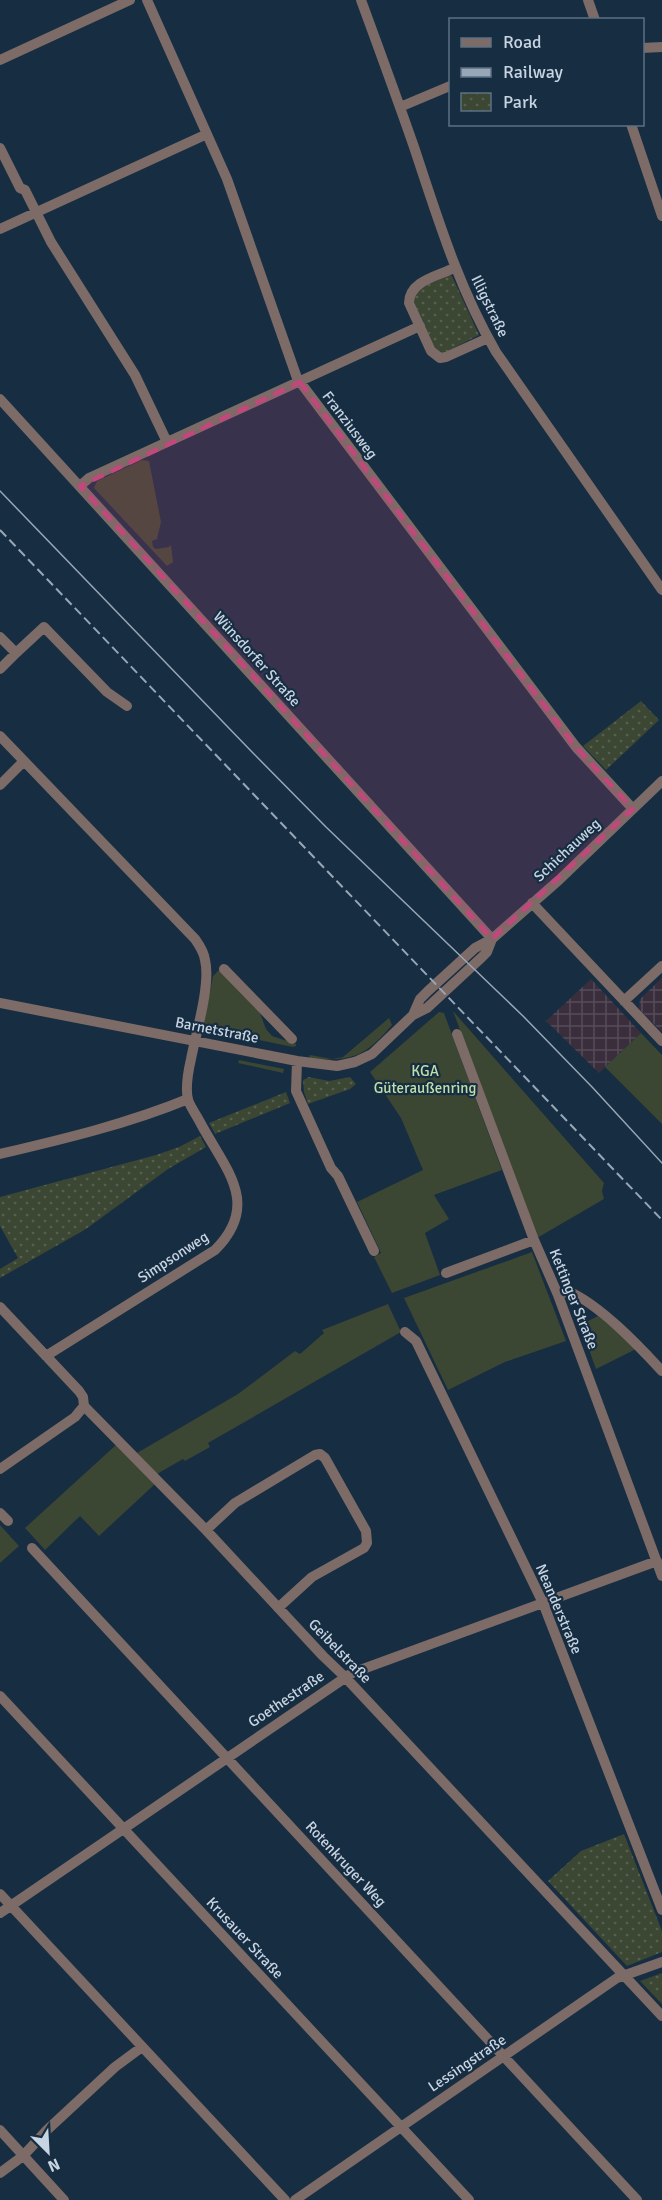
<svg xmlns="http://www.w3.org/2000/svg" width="662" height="2200" font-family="Signika,sans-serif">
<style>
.industrial{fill:url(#industrial-grid)}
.green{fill:#3b4633}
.park{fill:url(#park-dots)}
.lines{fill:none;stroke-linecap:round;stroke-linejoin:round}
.minor{stroke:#7c6b66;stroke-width:10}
.tram{stroke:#97a7b7;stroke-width:1.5}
.rail{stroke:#97a7b7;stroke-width:2;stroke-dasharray:9 4.5;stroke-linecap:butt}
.marked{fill:#c3477d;fill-opacity:0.2;stroke:#c3477d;stroke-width:4.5;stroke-dasharray:12 8;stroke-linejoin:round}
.labels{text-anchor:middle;stroke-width:4.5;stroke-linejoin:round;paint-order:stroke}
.street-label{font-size:15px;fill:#c7d4e2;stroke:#172d42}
.park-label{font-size:15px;fill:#bfdfa8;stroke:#172d42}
</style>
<defs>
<pattern id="industrial-grid" width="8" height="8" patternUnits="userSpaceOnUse" patternTransform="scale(1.5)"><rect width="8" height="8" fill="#3a2e3c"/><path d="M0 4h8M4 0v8" fill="none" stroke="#554b58"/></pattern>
<pattern id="park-dots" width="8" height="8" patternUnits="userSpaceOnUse" patternTransform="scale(1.5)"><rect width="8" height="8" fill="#3b4633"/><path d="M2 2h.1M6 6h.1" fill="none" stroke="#566050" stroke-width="1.8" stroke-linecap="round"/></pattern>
</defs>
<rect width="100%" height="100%" fill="#172d42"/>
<path class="industrial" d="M662 978V1032L639 1009 640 999Z
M591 979 641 1033 599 1073 546 1021Z"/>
<path class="green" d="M142 460 149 461 161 522 157 539 152 541 153 547 156 549 169 547 171 545 173 562 167 566 94 488 97 481Z
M220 969 258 1008 266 1029 272 1036 296 1044V1046L293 1047 230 1034V1033L210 1031 204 1023 213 976Z
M453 1011 604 1183 602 1191 604 1199 537 1238Z
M439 1012 444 1013 502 1170 434 1195 449 1219 425 1233 440 1275 392 1293 374 1257 381 1253 357 1202 423 1170 401 1118 370 1072Z
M389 1018 392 1025C365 1057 351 1062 309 1058L310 1055 332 1059 343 1057Z
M641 1033 662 1055V1124L605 1067Z
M239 1060 284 1069 283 1073 238 1063Z
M532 1252 566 1341 505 1362 448 1390 404 1298Z
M388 1304 401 1332 208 1443 210 1447 185 1461 183 1459 157 1474 137 1453 238 1394 295 1351 300 1354 324 1333 322 1330Z
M598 1316 627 1340 636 1349 596 1369 580 1325Z
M117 1444 155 1484 99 1536 80 1516 45 1550 25 1528Z
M0 1525 19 1546 0 1563Z"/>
<path class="park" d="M449 275 452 276 479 335 444 353 436 350 413 300 418 289Z
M641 701 659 720 606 770 583 746Z
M309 1077 329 1081 350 1077 356 1084 350 1089 308 1104 304 1092 303 1080Z
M286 1092 290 1103 215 1134 209 1123Z
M200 1136 206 1147 168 1169 86 1229 0 1278V1269L18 1258 0 1226V1197L156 1155 179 1147Z
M624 1834 662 1931V1952L627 1966 548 1881 581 1851Z
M662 1973V2004L640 1981Z"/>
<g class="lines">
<path class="minor" d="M147 0 227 179 297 378 576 747 633 809
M361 0C379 49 397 98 414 147 438 219 458 286 496 352L662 590
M588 0 595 20
M642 48 662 47
M0 60 130 0
M400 107 450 86
M631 124 662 216
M0 148 20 188 25 190 51 242 135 375 167 442
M0 229 207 134
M454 268C438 276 409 281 409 303L431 351 440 358 446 357 488 338
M0 399 492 939
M80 486 89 478 420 326
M0 637 16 653 0 669
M16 653 44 627 107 692 127 706
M0 736 195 939C200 946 204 952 205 960 211 984 196 1033 191 1059 188 1072 185 1087 188 1100 191 1108 197 1116 201 1124 226 1170 261 1204 215 1250L46 1356
M0 785 24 761
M532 903 662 1041
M224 969 292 1039
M624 1001 662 966
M0 1003 297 1061 337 1066 355 1062 372 1054 413 1015 427 1008 481 958 487 952 492 939
M413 1015 420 999 428 991 475 948 492 939 559 880 662 781
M457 1034 534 1240 558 1295 662 1576
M297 1061 296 1091 331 1168 338 1176 374 1251
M0 1154C64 1139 127 1124 188 1099
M446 1273 534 1240
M558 1295 568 1291C600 1305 638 1345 662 1371
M0 1307 79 1391 83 1397 84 1406 206 1530 323 1656 345 1677 662 2016
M405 1332 416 1341 543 1603 662 1910
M0 1469 75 1417 84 1406
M0 1513 8 1521
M206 1530 235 1503 315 1455 320 1454 325 1458 366 1531 367 1543 364 1548 312 1577 278 1608
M32 1548 637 2200
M0 1696 469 2200
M0 1894 285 2200
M0 1913 352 1673 657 1561
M0 2130 64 2200
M0 2173 23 2156 47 2130 115 2067 142 2047
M295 2200 617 1978 662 1962"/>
<path class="tram" d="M0 491 252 752 326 827 523 1016 593 1088 662 1163"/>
<path class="rail" d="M0 530 662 1220"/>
</g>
<path class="marked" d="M300 382 576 747 633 809 492 939 80 486Z"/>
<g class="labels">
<g class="street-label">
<text transform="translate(490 306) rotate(64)" y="5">Illigstraße</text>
<text transform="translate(350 425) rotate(53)" y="5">Franziusweg</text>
<text transform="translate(257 659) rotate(48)" y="5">Wünsdorfer Straße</text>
<text transform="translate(567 850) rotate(-43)" y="5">Schichauweg</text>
<text transform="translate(217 1030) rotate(11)" y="5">Barnetstraße</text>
<text transform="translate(173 1257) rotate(-33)" y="5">Simpsonweg</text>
<text transform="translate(574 1299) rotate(68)" y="5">Kettinger Straße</text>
<text transform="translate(559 1609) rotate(67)" y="5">Neanderstraße</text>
<text transform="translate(340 1651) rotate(46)" y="5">Geibelstraße</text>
<text transform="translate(286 1699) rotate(-34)" y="5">Goethestraße</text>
<text transform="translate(346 1864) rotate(47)" y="5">Rotenkruger Weg</text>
<text transform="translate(245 1938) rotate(47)" y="5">Krusauer Straße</text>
<text transform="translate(467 2063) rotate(-34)" y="5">Lessingstraße</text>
</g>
<g class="park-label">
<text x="425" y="1076">KGA<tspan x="425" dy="17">Güteraußenring</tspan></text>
</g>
</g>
<rect x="449" y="18" width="195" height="108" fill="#172d42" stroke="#5d7082" stroke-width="1.5"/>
<rect x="461" y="38" width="30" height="9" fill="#7c6b66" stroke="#5d7082" stroke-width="1.5"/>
<text x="503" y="48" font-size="18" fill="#c7d4e2">Road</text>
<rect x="461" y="68" width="30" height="9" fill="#97a7b7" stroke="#5d7082" stroke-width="1.5"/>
<text x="503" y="78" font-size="18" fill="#c7d4e2">Railway</text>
<rect x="461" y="93" width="30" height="18" fill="url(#park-dots)" stroke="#5d7082" stroke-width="1.5"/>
<text x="503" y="108" font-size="18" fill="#c7d4e2">Park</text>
<g transform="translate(48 2152) rotate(156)" stroke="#172d42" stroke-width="4.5" paint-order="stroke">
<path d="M0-4.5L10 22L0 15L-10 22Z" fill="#c7d4e2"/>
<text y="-9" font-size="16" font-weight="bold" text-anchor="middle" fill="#c7d4e2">N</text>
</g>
</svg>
